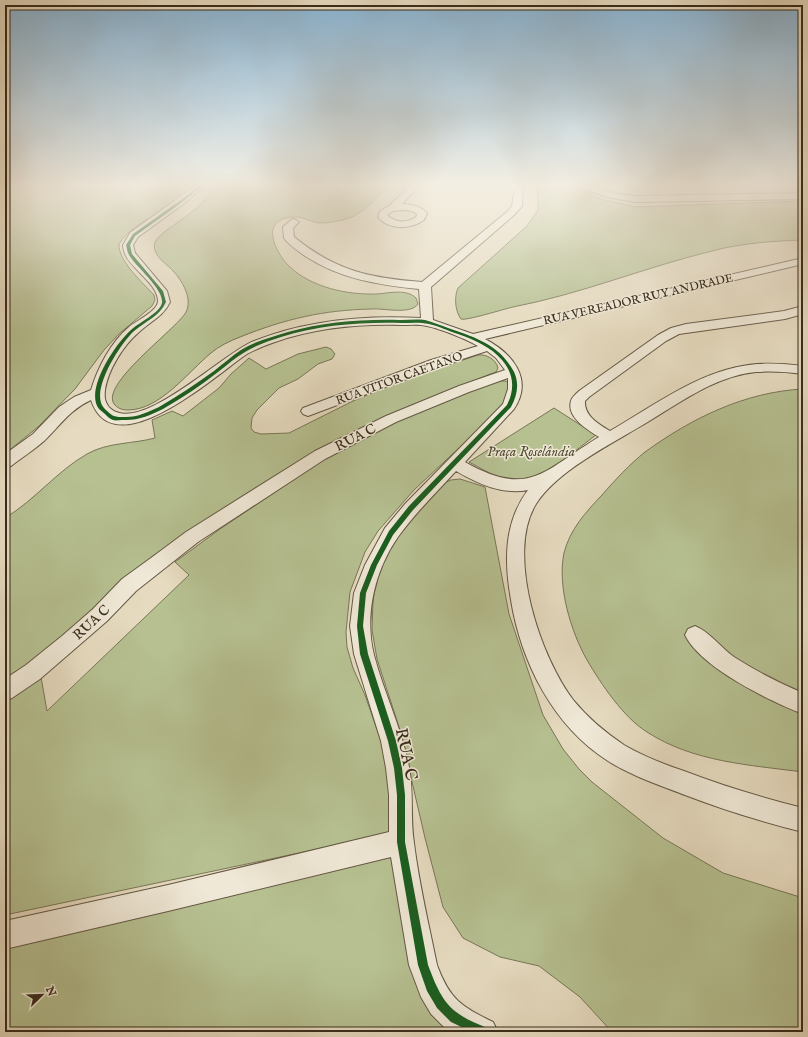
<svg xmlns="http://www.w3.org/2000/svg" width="808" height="1037" font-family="'IM FELL English',serif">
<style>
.green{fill:#b6c091;stroke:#787656}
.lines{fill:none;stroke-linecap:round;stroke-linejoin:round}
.street-casing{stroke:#645845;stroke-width:2}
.street{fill:#efe8d6;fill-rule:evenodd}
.cycleway-casing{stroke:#efe8d6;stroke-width:2}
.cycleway{fill:#1b5e20;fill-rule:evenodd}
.labels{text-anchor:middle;stroke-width:3;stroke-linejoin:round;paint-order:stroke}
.far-street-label{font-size:12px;fill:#392c1c;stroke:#efe8d6}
.street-label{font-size:14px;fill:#392c1c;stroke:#efe8d6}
.park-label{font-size:14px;font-style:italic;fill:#524a33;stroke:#efe8d6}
.near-street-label{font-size:17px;fill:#392c1c;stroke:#efe8d6}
</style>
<rect width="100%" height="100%" fill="#e6dbc0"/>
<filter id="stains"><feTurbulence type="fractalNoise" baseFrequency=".005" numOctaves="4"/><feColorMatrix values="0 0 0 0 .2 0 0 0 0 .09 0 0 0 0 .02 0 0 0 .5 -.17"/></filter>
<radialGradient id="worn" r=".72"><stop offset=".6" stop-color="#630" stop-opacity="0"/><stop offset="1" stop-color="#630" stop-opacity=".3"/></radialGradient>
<path class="green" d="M5 186H196C177 208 133 220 119 244 118 261 143 283 154 295L155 300 152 306 119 334 104 350 75 389 39 426 5 454Z
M215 186H389C378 196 364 213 349 218 340 221 329 223 319 223 311 222 304 217 296 217 262 217 271 245 286 263 306 285 341 294 370 294 384 295 405 287 416 298L418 304C411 315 383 308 372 309 323 310 285 319 240 337 230 341 219 346 211 353 188 372 160 410 128 410 124 410 118 409 115 405 97 386 177 329 186 312 193 299 182 280 173 271 166 263 151 255 155 242 159 235 167 230 174 225 190 213 205 204 215 186Z
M536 186H569L604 200 636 207 803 201V240C773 241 742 243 712 251 646 267 581 294 513 307 504 309 466 321 461 319 455 311 454 297 458 288L527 226 538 210V199Z
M326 347 331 349 335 354 332 359 318 364 298 379 279 388 257 410 252 418 251 428 254 432 261 434 289 433 353 401 400 381 478 355C486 354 496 359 498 368L496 372 493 373 388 415 153 556 114 588 49 650 5 681V518C35 500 57 471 87 454 108 442 133 444 155 438L152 420 172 411 183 416 219 388 231 374 249 358 266 369 298 354Z
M496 381H505L509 382 506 404 414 490 378 531 365 552 350 592 346 632 347 647 353 668 365 695 385 753 394 833 5 915V700L41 677 47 711 189 575 175 562 220 529 337 451 394 422Z
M803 389V772C750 765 693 762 647 732 624 718 601 684 587 660 571 632 557 586 564 553 570 529 586 512 602 495 615 480 630 464 645 452 692 418 745 392 803 389Z
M554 408 596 435C570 454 536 488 502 478 491 475 479 467 469 462Z
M460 479 485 487 509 614 543 715 563 749 579 769 592 782 663 838 723 873 803 898V1032H612L580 997 539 966 500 957 463 938 443 907 425 838 400 730 377 659 372 630 373 600 378 574 391 543 442 484 451 480Z
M397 848 417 965 472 1032H5V943Z"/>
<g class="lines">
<defs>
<path id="street" d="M195 186H204L186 202 138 237 133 245 135 253 167 291 170 302C163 317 149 322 138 333 123 346 108 370 105 390 104 397 105 404 111 409 142 434 223 353 254 341 307 320 365 315 421 318L419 289C379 285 340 279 305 256 298 251 289 245 284 238L283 227 291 220 294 219 299 222 293 228 294 237C336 271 370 278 422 282L508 211 512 206 515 186H523L522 206 514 215 431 287 433 320 473 334 803 258V264L485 339C512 353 534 379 514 409L465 462C530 499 544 470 599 437 588 430 566 417 571 401 572 397 576 394 579 391L658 335 671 328 686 324 784 311 803 306V314L785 319 679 334 666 341 589 397 585 401C584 416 599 424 610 431 655 405 703 368 757 364 773 363 788 364 803 366V374C788 372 772 371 756 372 714 376 677 405 641 426 609 445 556 472 536 504 505 554 541 659 574 701 588 718 606 733 624 745 643 756 663 764 684 771 723 786 763 798 803 808V832C763 822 724 810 685 795 659 785 632 776 608 761 553 726 521 662 511 600 504 561 504 522 528 490 503 495 478 484 456 471 437 492 415 513 398 537 375 570 364 615 374 655 384 693 402 729 409 767 414 793 410 818 414 843 419 884 429 925 437 965 450 1000 461 1006 493 1022L498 1032H452L445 1028 431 1014 421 997 409 965 391 857 168 911 5 949V921L168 885 389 832V795L386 768 381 741 354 654 350 626 354 593 365 565 385 528 405 504 503 404 508 389V378L469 392 396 422 325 459 198 542 136 591 107 621 40 679 12 698 5 701V679L26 665 62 636 93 609 122 579 151 558 186 532 315 451 386 416 459 386 505 370 496 358 487 351 441 366 308 416 303 414 301 411 303 408 431 360 478 346C466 339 441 329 427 326 419 324 409 325 400 325 358 324 315 328 275 342 266 345 256 349 247 354 218 373 114 469 91 400 69 410 60 426 44 441 34 450 21 458 11 466L5 468V454L33 434 59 407 74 397 91 390C98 367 111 342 129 327 136 321 158 311 158 301 158 284 131 269 125 254 124 251 123 248 123 245L130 233Z
M410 186H419L402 204C411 204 420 206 427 213L424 220C411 229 389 231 378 217L380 211 389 206ZM404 210 412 211 417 214 416 217C408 223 396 223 388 216V214L393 211Z
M580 186H592L612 193 635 196 803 193V199L635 202 607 197 581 188Z
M695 626C709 631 721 648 734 657 756 671 779 683 803 693V714C770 701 701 668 685 635L688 629Z"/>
</defs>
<use href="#street" class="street-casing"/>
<use href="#street" class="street"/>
<defs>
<path id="cycleway" d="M199 186H202L184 201 135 236 130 245 132 254 163 291 166 302C160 316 146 321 134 331 121 343 89 391 104 408 107 411 111 415 114 416 117 417 120 417 123 417 136 418 148 412 159 407 178 396 196 384 214 371 223 364 232 356 241 350 255 341 273 337 288 332 324 322 362 319 400 320 408 320 416 319 425 320 433 322 440 325 448 328 471 336 495 343 509 364 520 378 519 392 511 407L413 510 393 535 377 565 366 593 363 626 368 654 396 741 402 768 405 795V842L428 965C435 983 442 1003 459 1014 467 1020 478 1024 487 1028L488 1032H472L451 1022 437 1008 427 991 418 965 397 842V795L394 768 388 741 360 654 357 626 360 593 371 565 389 531 409 506 507 405C515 389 514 374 502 360 491 347 475 340 458 334 448 331 439 326 429 324 420 322 410 323 401 323 360 322 320 325 281 337 269 341 256 345 245 352 236 357 227 365 218 372 200 386 182 398 163 409 151 415 137 421 123 420 120 420 116 421 113 420 110 419 107 416 105 414 103 412 101 411 99 409 84 390 116 343 131 330 138 323 160 313 162 303 164 289 136 267 129 255 127 252 127 248 126 245L133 234 182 199Z"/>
</defs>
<use href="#cycleway" class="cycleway-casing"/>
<use href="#cycleway" class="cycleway"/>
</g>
<linearGradient id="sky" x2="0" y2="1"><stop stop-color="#89b6d7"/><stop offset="0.56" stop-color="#f4efe3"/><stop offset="1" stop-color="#f4efe3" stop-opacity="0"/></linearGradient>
<rect width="808" height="331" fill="url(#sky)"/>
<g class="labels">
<g class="far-street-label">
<text transform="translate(638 299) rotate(-13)" y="4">RUA VEREADOR RUY ANDRADE</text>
<text transform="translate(399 378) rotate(-20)" y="4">RUA VITOR CAETANO</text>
</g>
<g class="street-label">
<text transform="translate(355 437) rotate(-27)" y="5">RUA C</text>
<text transform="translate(91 622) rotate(-43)" y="5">RUA C</text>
</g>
<g class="park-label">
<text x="531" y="456">Praça Roselândia</text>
</g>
<g class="near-street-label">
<text transform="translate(407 754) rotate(78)" y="6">RUA C</text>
</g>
</g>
<rect width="808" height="1037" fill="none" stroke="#e6dbc0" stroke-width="20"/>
<rect x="6" y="6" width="796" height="1025" fill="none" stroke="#392c1c" stroke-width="2"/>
<rect x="10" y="10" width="788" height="1017" fill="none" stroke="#392c1c"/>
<g transform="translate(42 995) rotate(67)" stroke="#efe8d6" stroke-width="3" paint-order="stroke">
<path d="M0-3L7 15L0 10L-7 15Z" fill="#392c1c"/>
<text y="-6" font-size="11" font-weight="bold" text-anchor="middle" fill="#392c1c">N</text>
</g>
<rect width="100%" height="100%" filter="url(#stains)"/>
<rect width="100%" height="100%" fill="url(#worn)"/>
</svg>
